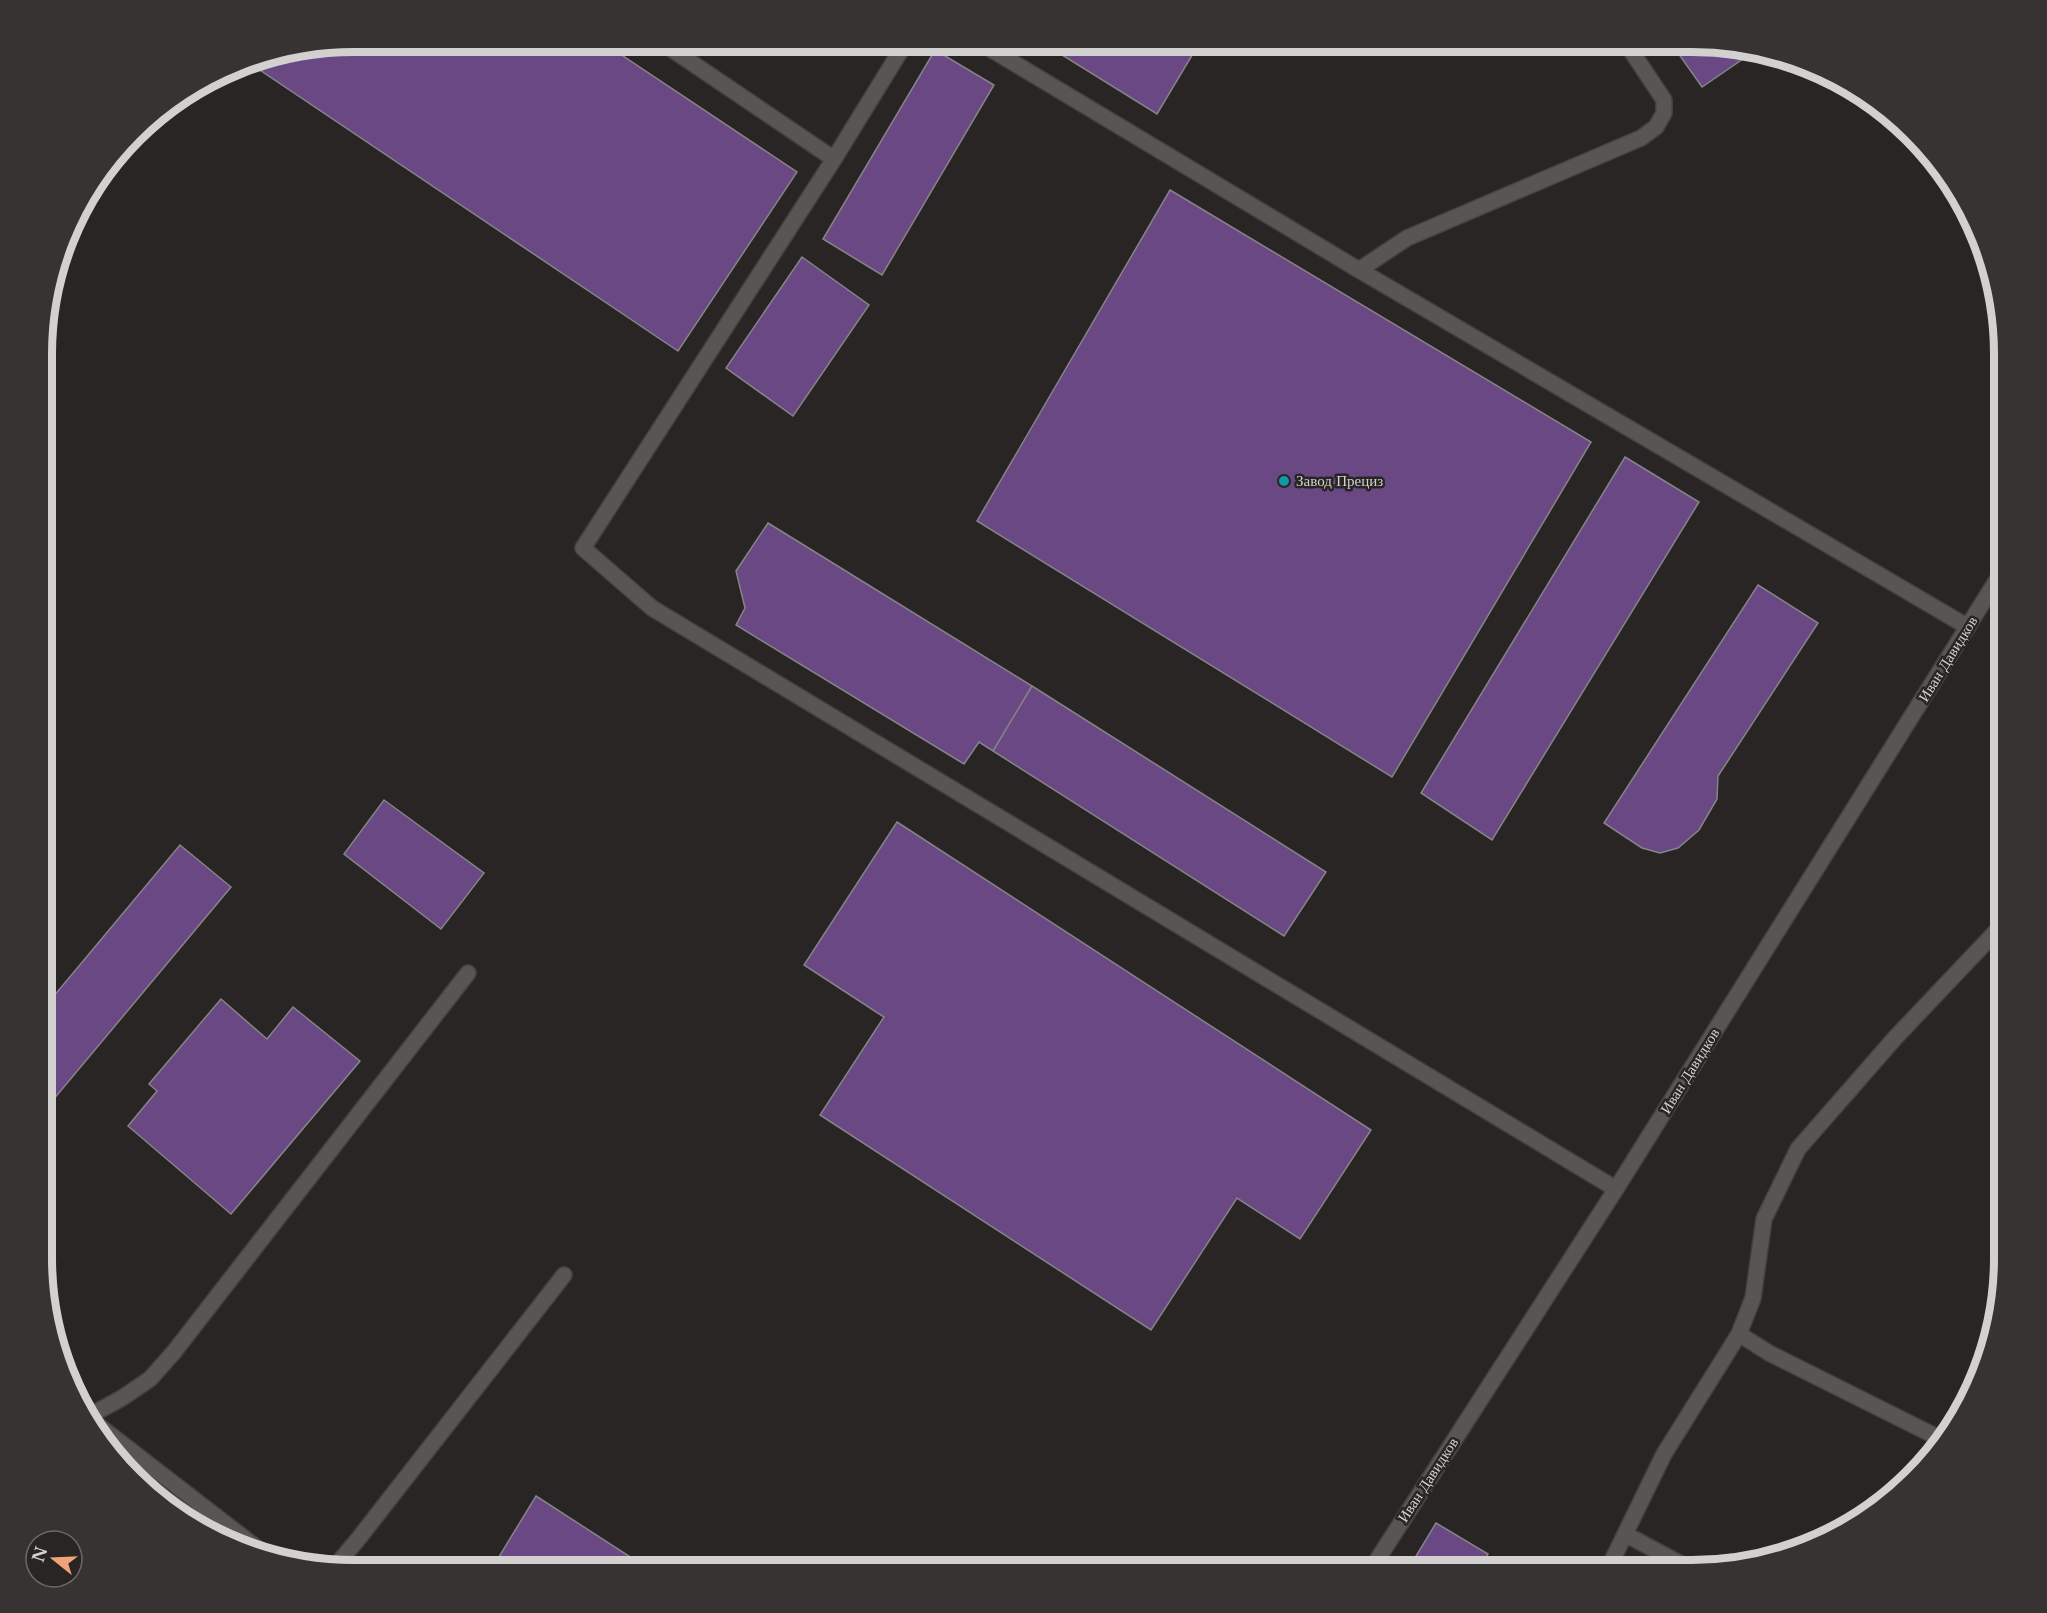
<svg xmlns="http://www.w3.org/2000/svg" width="2047" height="1613" font-family="'Libre Baskerville',serif">
<style>
.building{fill:#694884;stroke:#868487;stroke-width:1.5}
.lines{fill:none;stroke-linecap:round;stroke-linejoin:round}
.service-casing{stroke:#43413f;stroke-width:18}
.minor-casing{stroke:#43413f;stroke-width:18}
.service{stroke:#585553;stroke-width:15}
.minor{stroke:#585553;stroke-width:15}
.culture-dot{fill:#0f9aa8;stroke:#282524;stroke-width:2}
.labels{text-anchor:middle;stroke-width:5;stroke-linejoin:round;paint-order:stroke}
.poi-label{font-size:15px;fill:#d2d1cf;stroke:#282524;text-anchor:start}
.street-label{font-size:15px;fill:#d2d1cf;stroke:#282524}
.rim{fill:none;stroke:#d2d1cf;stroke-width:8}
</style>
<rect width="100%" height="100%" fill="#282524"/>
<path class="building" d="M354 42H602L797 172 678 351 248 62 253 59Z
M1048 42H1200L1157 114 1046 45Z
M1671 43H1713L1753 52 1702 87Z
M935 50 994 85 882 275 823 239Z
M1170 190 1591 442 1392 777 977 521Z
M802 257 869 305 793 416 726 368Z
M1625 457 1699 502 1492 840 1421 793Z
M768 523 1032 686 993 751 979 742 964 764 736 625 745 608 736 571Z
M1758 585 1818 623 1718 776 1717 799 1699 830 1678 848 1660 853 1642 848 1604 823Z
M1032 686 1326 872 1284 936 993 751Z
M384 800 484 873 441 929 344 854Z
M897 822 1371 1130 1300 1239 1237 1198 1151 1330 820 1115 884 1017 804 965Z
M180 845 231 887 43 1112V1009Z
M221 999 267 1039 293 1007 360 1061 231 1214 128 1126 157 1091 149 1084Z
M536 1496 652 1571 491 1570Z
M1436 1523 1488 1554 1478 1571H1407Z"/>
<g class="lines">
<defs>
<path id="service" d="M661 42 834 159
M906 42 834 159 583 548 652 608 1616 1189
M979 42 1359 270
M1626 43 1664 100V113L1656 127 1641 138 1407 238 1359 270 1968 627
M1739 1334 1769 1353 1943 1440
M89 1416 122 1398 150 1379 174 1352 468 973
M94 1422 266 1555
M1625 1534 1694 1571
M329 1569 339 1562 359 1538 564 1275
M1607 1571 1664 1454 1739 1334 1753 1298 1764 1219 1798 1149 1895 1038 2005 922"/>
<path id="minor" d="M1370 1571 1616 1189 2005 567"/>
</defs>
<use href="#service" class="service-casing"/>
<use href="#minor" class="minor-casing"/>
<use href="#service" class="service"/>
<use href="#minor" class="minor"/>
</g>
<circle class="culture-dot" cx="1284" cy="481" r="6"/>
<g class="labels">
<g class="poi-label">
<text x="1296" y="486">Завод Прециз</text>
</g>
<g class="street-label">
<text transform="translate(1948 659) rotate(-58)" y="5">Иван Давидков</text>
<text transform="translate(1690 1071) rotate(-58)" y="5">Иван Давидков</text>
<text transform="translate(1428 1480) rotate(-57)" y="5">Иван Давидков</text>
</g>
</g>
<path d="M0 0H2047V1613H0ZM354 52H1692A302 302 0 0 1 1994 354V1258A302 302 0 0 1 1692 1560H354A302 302 0 0 1 52 1258V354A302 302 0 0 1 354 52Z" fill="#363332" fill-rule="evenodd"/>
<path class="rim" d="M354 52H1692A302 302 0 0 1 1994 354V1258A302 302 0 0 1 1692 1560H354A302 302 0 0 1 52 1258V354A302 302 0 0 1 354 52Z"/>
<g transform="translate(54 1559) rotate(288)"><circle r="28" fill="#282524" stroke="#6c6a68" stroke-width="1.5"/>
<path d="M0-4.5L10 22L0 15L-10 22Z" fill="#f0a27a"/>
<text y="-9" font-size="16" font-weight="bold" text-anchor="middle" fill="#d2d1cf">N</text>
</g>
</svg>
